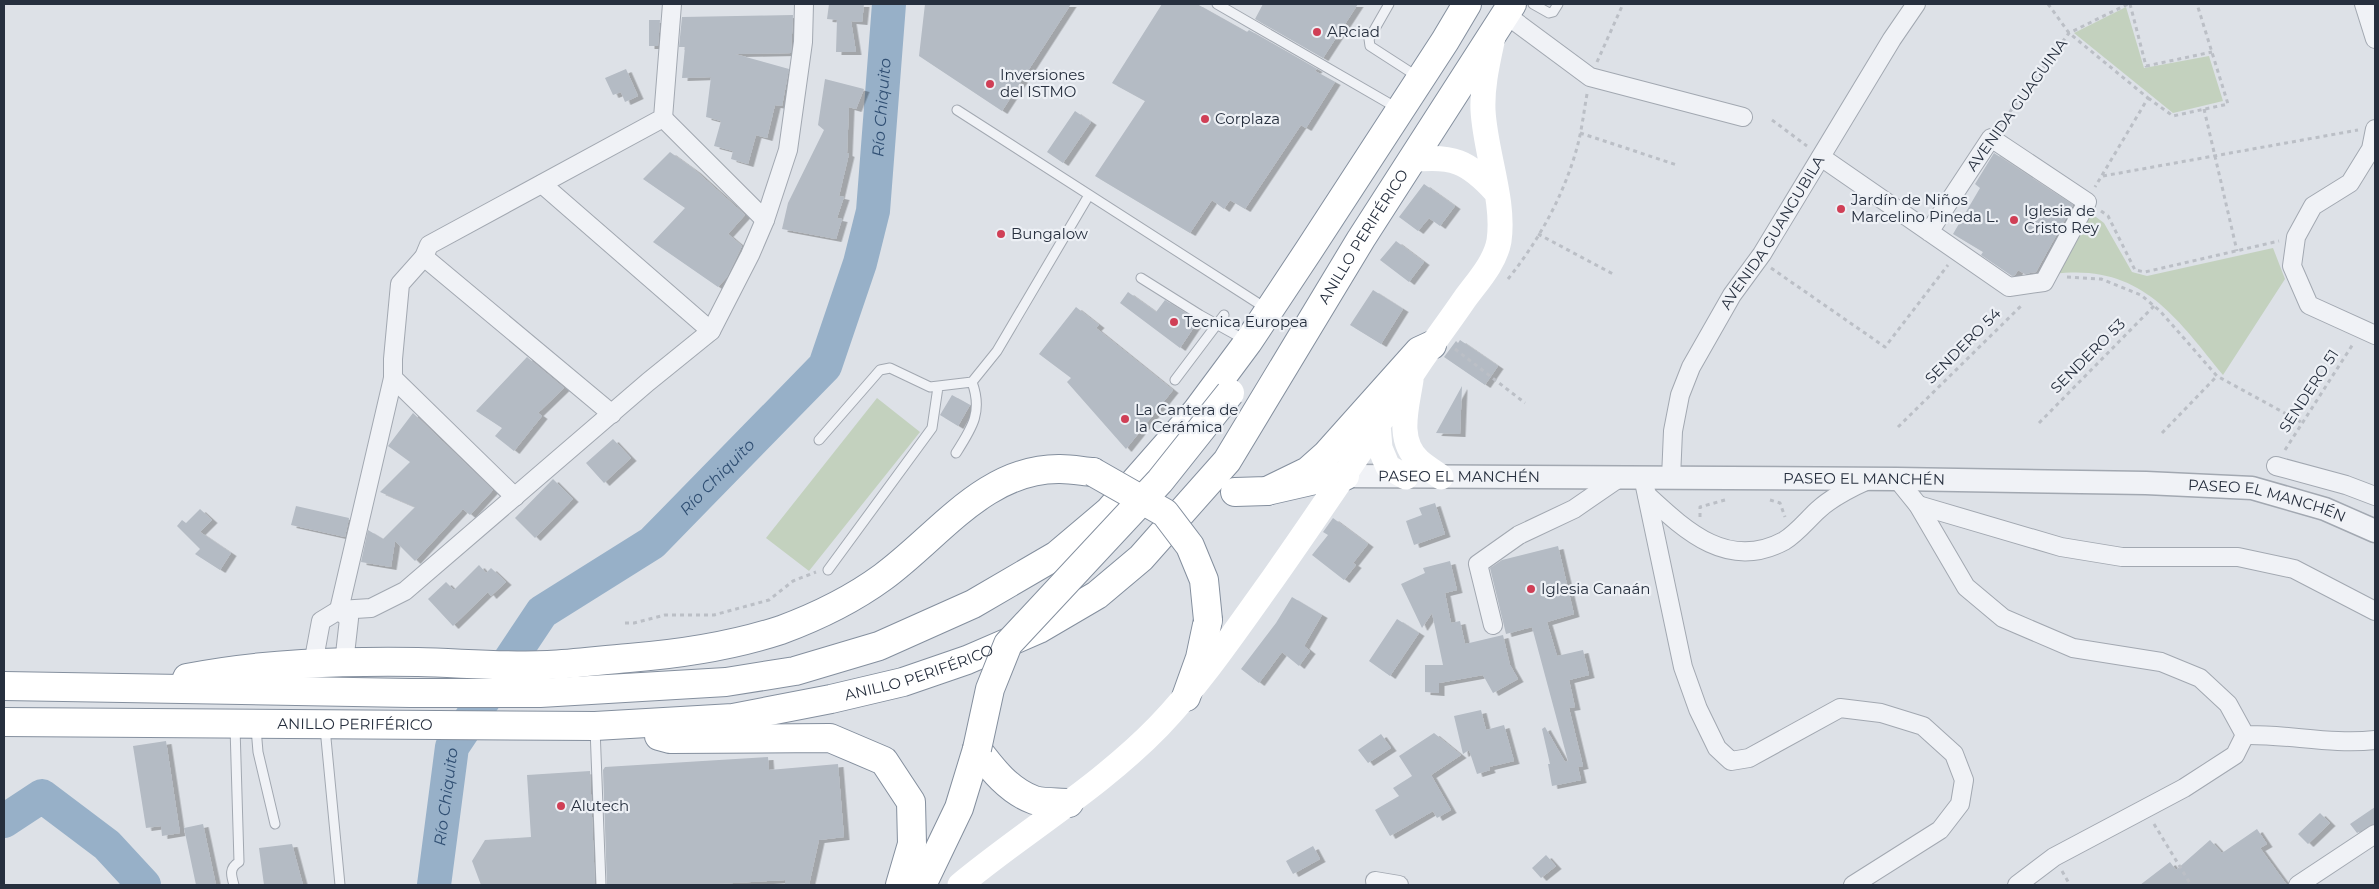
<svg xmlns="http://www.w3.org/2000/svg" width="2379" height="889" font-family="Montserrat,sans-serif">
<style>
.park{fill:#c3d1be}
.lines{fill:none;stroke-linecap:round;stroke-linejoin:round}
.river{stroke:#97b0c8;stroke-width:34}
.building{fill:#b4bbc4;filter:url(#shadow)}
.service-casing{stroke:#a2a8b1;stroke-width:11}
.minor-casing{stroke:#a2a8b1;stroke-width:20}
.tertiary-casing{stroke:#a2a8b1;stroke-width:25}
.trunk-casing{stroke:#848f9e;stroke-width:30}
.path{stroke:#bbbfc6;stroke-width:3;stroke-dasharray:4 4;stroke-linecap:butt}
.service{stroke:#f0f2f6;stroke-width:9}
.minor{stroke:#f0f2f6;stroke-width:18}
.tertiary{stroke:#f0f2f6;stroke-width:22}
.secondary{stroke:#fff;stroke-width:25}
.trunk{stroke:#fff;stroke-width:28}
.trunk-bridge-casing{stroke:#848f9e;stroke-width:30;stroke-linecap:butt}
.trunk-bridge{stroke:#fff;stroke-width:28}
.poi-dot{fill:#d03f56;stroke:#edf0f5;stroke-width:2}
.labels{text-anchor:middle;stroke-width:4.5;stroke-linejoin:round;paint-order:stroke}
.poi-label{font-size:15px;fill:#262f3e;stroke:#edf0f5;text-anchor:start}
.street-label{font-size:15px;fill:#262f3e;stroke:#edf0f5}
.water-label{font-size:16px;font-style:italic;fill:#304f73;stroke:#edf0f5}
</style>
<defs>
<filter id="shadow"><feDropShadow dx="5.5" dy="3" stdDeviation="0" flood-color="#0004"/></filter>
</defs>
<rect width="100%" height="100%" fill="#dde1e7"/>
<path class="park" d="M2126 7 2144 68 2209 56 2223 101 2173 113 2074 33Z
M2088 211 2104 223 2132 272 2147 276 2273 248 2285 279 2223 375C2175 316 2140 263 2054 274Z
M877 398 920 432 809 571 766 538Z"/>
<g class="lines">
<g class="river">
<path d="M4 821 42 796 107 845 144 885"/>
<path id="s1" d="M434 885 452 747 542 612 652 543 825 366 860 263 873 211 889 4"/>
</g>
</g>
<path class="building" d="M829 4H864L862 22 851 21 856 52H836L837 20 827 19Z
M925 4H1071L1002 111 919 56Z
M1162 4H1197L1247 32 1249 30 1317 69 1315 71 1335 82 1306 128 1301 125 1245 209 1230 200 1224 209 1212 200 1190 233 1095 176 1145 101 1112 83Z
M1263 4H1358L1323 58 1255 19Z
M793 15 791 53 735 54 789 69 782 106 775 105 767 138 756 135 748 164 731 159 733 151 714 146 721 121 706 117 711 77 682 78 685 47H679L682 17Z
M649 20H660L658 46H649Z
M626 69 638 96 625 102 621 92 613 95 605 78Z
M825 79 864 89 856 109 849 107 847 153 849 154 839 196 844 197 837 218 842 219 836 239 782 229 788 203 824 130 818 125Z
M1075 111 1091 122 1063 163 1047 152Z
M670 152 695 170 745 215 728 234 742 246 727 277 718 287 653 242 685 208 643 179Z
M1994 153 2073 205 2036 272 2025 274 2018 270 2015 275 2012 276 1981 255 1983 252 1953 234 1980 188 1975 184Z
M1424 184 1455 206 1440 226 1429 218 1418 231 1399 217Z
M1396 241 1424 262 1409 282 1380 260Z
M1373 290 1403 309 1381 344 1350 325Z
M1128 292 1156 312 1165 300 1198 321 1180 348 1120 303Z
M1076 307 1099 325 1096 328 1173 390 1126 449 1067 382 1071 378 1039 354Z
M1460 340 1498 366 1485 385 1444 357 1456 341 1458 343Z
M527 357 564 388 538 413 542 416 514 451 495 436 502 428 476 411Z
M1462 386 1460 434 1436 433Z
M952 395 970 405 958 426 940 415Z
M413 413 493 490 470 515 463 509 415 561 395 541 391 567 361 562 368 530 383 539 415 507 380 492 410 462 388 446Z
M613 439 631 458 604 483 586 463Z
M553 479 573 499 535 538 515 518Z
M1435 503 1445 534 1414 545 1406 521 1422 515 1419 508Z
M296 506 349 518 345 537 291 525Z
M200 509 212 520 200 532 231 553 220 570 195 554 200 549 177 526 182 520 186 523Z
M1333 518 1368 544 1353 563 1356 565 1344 580 1312 555 1328 535 1323 532Z
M1558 546 1574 614 1547 622 1557 656 1583 650 1589 675 1569 680 1575 707 1569 708 1583 766 1578 767 1581 780 1552 786 1548 764H1550L1542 729 1545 727 1565 762 1568 761 1532 627 1506 634 1490 568 1502 560Z
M1450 561 1457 590 1445 593 1451 623 1460 621 1465 644 1503 635 1510 665 1518 679 1493 693 1483 675 1439 683V693L1425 692V665H1443L1432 613 1422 628 1401 584 1425 573 1423 568Z
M479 565 486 573 491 568 506 582 491 596 488 592 453 626 428 599 446 582 454 590Z
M1292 597 1322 615 1304 646 1310 651 1299 666 1282 652 1259 683 1241 669 1276 623Z
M1397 619 1419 633 1390 676 1369 661Z
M1481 710 1486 730 1504 725 1514 761 1489 767 1490 770 1477 774 1469 750 1463 754 1454 716Z
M1434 733 1461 755 1431 775 1451 810 1437 818 1433 811 1390 836 1375 810 1399 796 1393 788 1412 776 1399 756Z
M1381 734 1391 748 1368 763 1358 750Z
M166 741 180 833 162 836 161 826 146 828 133 746Z
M768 757 769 770 838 764 844 837 819 840 809 885H785V880L698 885H607L603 770 605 767Z
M590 771 595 885H481L472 861 485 840 531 837 527 775Z
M2375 807V824L2357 833 2350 824Z
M2320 813 2330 823 2308 844 2298 834Z
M203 824 216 885H196L184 828Z
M2257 829 2267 844 2260 848 2287 885H2140L2170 862 2176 870 2210 840 2222 853Z
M292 844 303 885H264L259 848Z
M1313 846 1320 859 1293 874 1286 861Z
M1546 855 1556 866 1541 878 1532 868Z"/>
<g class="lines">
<defs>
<path id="service" d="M1217 4 1397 108
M1389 4 1369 39 1370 46 1418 77
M1533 4 1549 13 1553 12 1558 4
M957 110 1267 309
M1141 278 1200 315 1245 340
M1175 380 1224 315
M819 440 880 370 890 368 930 387 972 382
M956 453C972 428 983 412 972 382L997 351 1089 195
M828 570 932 428 938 387
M256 728 258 752 275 824
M325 728 340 885
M595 728 601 885
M234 885C231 875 229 868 239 862L235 727"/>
<g id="minor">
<path d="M2364 4 2375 39"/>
<path d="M1505 14 1590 77 1743 117"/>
<path d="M663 118 765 220"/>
<path d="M2375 129 2371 149 2350 183 2313 206 2296 237 2292 266 2309 305 2375 335"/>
<path d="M1821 157 2009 287 2044 282 2087 202 1991 138 1929 232"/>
<path d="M542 184 711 331"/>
<path d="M424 257 612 414"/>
<path d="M393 378 515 497"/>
<path d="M2276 466 2346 485 2375 496"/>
<path d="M1643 477 1683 667 1698 709 1717 748 1731 761 1749 758 1840 708 1881 713 1923 726 1954 754 1964 780 1960 804 1940 830 1853 885"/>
<path id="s2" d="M1671 478 1673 431 1680 395 1691 367 1732 295 1762 254 1892 39 1916 4"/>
<path d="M1897 479 1918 505 1966 587 2003 618 2073 648 2161 662 2200 678 2228 704 2245 735C2288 734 2332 745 2375 740"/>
<path d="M1647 495C1686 531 1728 571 1784 541 1797 533 1807 520 1818 510 1832 497 1850 488 1868 480"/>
<path d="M1918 505 2061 547 2122 557H2238L2294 569 2375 611"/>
<path d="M339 610 393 378V359L400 284 424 257 429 245 663 118 672 4"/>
<path d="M339 610 349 619 344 663"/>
<path d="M1493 625 1478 564 1519 535 1574 509 1619 478"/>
<path d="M313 664 321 621 339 610 371 608 405 591 648 382 711 331 750 255 765 220 788 150 803 42 804 4"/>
<path d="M1375 881 1399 885"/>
<path d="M2017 885 2054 857 2184 788 2235 755 2245 735"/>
<path d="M2298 885 2375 834"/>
</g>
<g id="tertiary">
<path id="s3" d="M1345 476 1897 479 2146 483 2252 488 2325 509 2375 531"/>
</g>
<g id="trunk">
<path d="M1267 491 1308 471 1326 455 1419 351 1432 345"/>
<path d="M1235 492 1267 491 1328 477 1345 476"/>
<path d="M187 678C263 663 341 661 418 662 461 663 505 667 548 665 575 664 602 660 629 658 680 654 732 646 781 630 816 617 853 599 883 577 938 537 985 468 1060 469 1071 469 1082 471 1093 472"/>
<path d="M4 686 410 693H540L726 682 795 671 879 646 973 604 1057 555 1109 511 1196 412 1248 342 1309 250 1445 41 1467 4"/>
<path d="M1186 697 1200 658 1208 620"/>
<path id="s4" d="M4 722 595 726 733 718 831 699 903 682 967 660 1039 629 1097 595 1141 558 1227 461 1361 239 1512 4"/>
<path d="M659 736 670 739 830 738 884 761 911 802 912 844 900 885"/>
<path d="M977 749C992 769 1009 791 1034 800 1044 803 1058 802 1069 803"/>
<path d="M922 885 959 808 977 749"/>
</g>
</defs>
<use href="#service" class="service-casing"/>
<use href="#minor" class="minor-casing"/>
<use href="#tertiary" class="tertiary-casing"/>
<use href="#trunk" class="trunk-casing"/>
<path class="path" d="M2048 4 2069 33 2148 98 2095 187
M2130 4 2146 66 2212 52
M1597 62 1623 4
M2148 98 2173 116 2228 104 2197 4
M2204 109 2237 251
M1772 120 1807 146
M2000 125 2069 33 2128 4
M1580 133 1677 165
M2103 176 2358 130
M2101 211 2108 216 2135 270 2145 272 2279 241
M1538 234 1613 274
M1771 268 1885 347 1948 265
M2067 277 2101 279 2141 295 2160 311 2217 376 2301 422
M1508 279C1540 239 1565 193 1578 144 1582 128 1584 111 1587 94
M1455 349 1525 403
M2039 423 2154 306
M1898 427 2023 304
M2162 433 2217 376
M2285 450 2353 344
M1770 500 1780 503 1785 517
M1700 517V507L1725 500
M625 623H634L665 615H714L769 600 793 581 816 572
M2154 824 2191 885
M2062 871 2070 885"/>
<use href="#service" class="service"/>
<use href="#minor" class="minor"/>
<use href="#tertiary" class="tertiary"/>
<path class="secondary" d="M1411 160C1452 155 1468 161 1496 192
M1411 380C1407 407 1396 440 1419 461 1426 467 1434 472 1441 477
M1378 424 1380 448 1388 467 1406 477
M960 885C1025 831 1100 787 1159 726 1202 681 1236 630 1272 580 1322 509 1370 437 1418 365 1433 343 1449 322 1464 300 1477 282 1495 263 1499 241 1505 200 1485 152 1483 110 1482 85 1488 61 1493 37"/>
<use href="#trunk" class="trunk"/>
<defs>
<path id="trunk-bridge" d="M1093 472 1165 513 1190 546 1204 580 1208 620
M977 749 990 689 1008 644 1160 481 1230 393"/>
</defs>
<use href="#trunk-bridge" class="trunk-bridge-casing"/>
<use href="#trunk-bridge" class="trunk-bridge"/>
</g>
<g class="poi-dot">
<circle cx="1317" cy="32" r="5"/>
<circle cx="990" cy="84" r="5"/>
<circle cx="1205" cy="119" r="5"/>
<circle cx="1841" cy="209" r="5"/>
<circle cx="2014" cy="220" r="5"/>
<circle cx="1001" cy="234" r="5"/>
<circle cx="1174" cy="322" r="5"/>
<circle cx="1125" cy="419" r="5"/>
<circle cx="1531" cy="589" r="5"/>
<circle cx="561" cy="806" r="5"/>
</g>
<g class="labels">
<g class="poi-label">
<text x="1327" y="37">ARciad</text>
<text x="1000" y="80">Inversiones<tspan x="1000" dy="17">del ISTMO</tspan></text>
<text x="1215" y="124">Corplaza</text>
<text x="1851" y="205">Jardín de Niños<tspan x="1851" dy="17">Marcelino Pineda L.</tspan></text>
<text x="2024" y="216">Iglesia de<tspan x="2024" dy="17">Cristo Rey</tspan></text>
<text x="1011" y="239">Bungalow</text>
<text x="1184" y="327">Tecnica Europea</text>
<text x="1135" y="415">La Cantera de<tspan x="1135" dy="17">la Cerámica</tspan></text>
<text x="1541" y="594">Iglesia Canaán</text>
<text x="571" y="811">Alutech</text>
</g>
<g class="street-label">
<text transform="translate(2017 105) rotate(-54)" y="5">AVENIDA GUAGUINA</text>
<text dy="5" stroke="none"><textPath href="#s2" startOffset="271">AVENIDA GUANGUBILA</textPath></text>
<text dy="5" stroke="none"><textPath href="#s4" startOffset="1566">ANILLO PERIFÉRICO</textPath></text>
<text transform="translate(1963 346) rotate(-45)" y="5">SENDERO 54</text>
<text transform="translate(2088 356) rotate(-45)" y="5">SENDERO 53</text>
<text transform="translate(2309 391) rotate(-57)" y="5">SENDERO 51</text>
<text dy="5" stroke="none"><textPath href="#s3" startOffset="114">PASEO EL MANCHÉN</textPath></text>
<text dy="5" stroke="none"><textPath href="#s3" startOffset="519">PASEO EL MANCHÉN</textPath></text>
<text dy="5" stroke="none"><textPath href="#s3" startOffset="924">PASEO EL MANCHÉN</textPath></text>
<text dy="5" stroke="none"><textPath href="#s4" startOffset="921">ANILLO PERIFÉRICO</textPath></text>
<text dy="5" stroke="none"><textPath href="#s4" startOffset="351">ANILLO PERIFÉRICO</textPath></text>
</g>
<g class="water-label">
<text dy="6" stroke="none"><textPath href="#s1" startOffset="945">Río Chiquito</textPath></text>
<text dy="6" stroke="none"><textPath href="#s1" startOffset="524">Río Chiquito</textPath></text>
<text dy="6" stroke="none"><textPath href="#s1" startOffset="89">Río Chiquito</textPath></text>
</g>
</g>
<rect width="2379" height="889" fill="none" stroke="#262f3e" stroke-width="10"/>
</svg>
